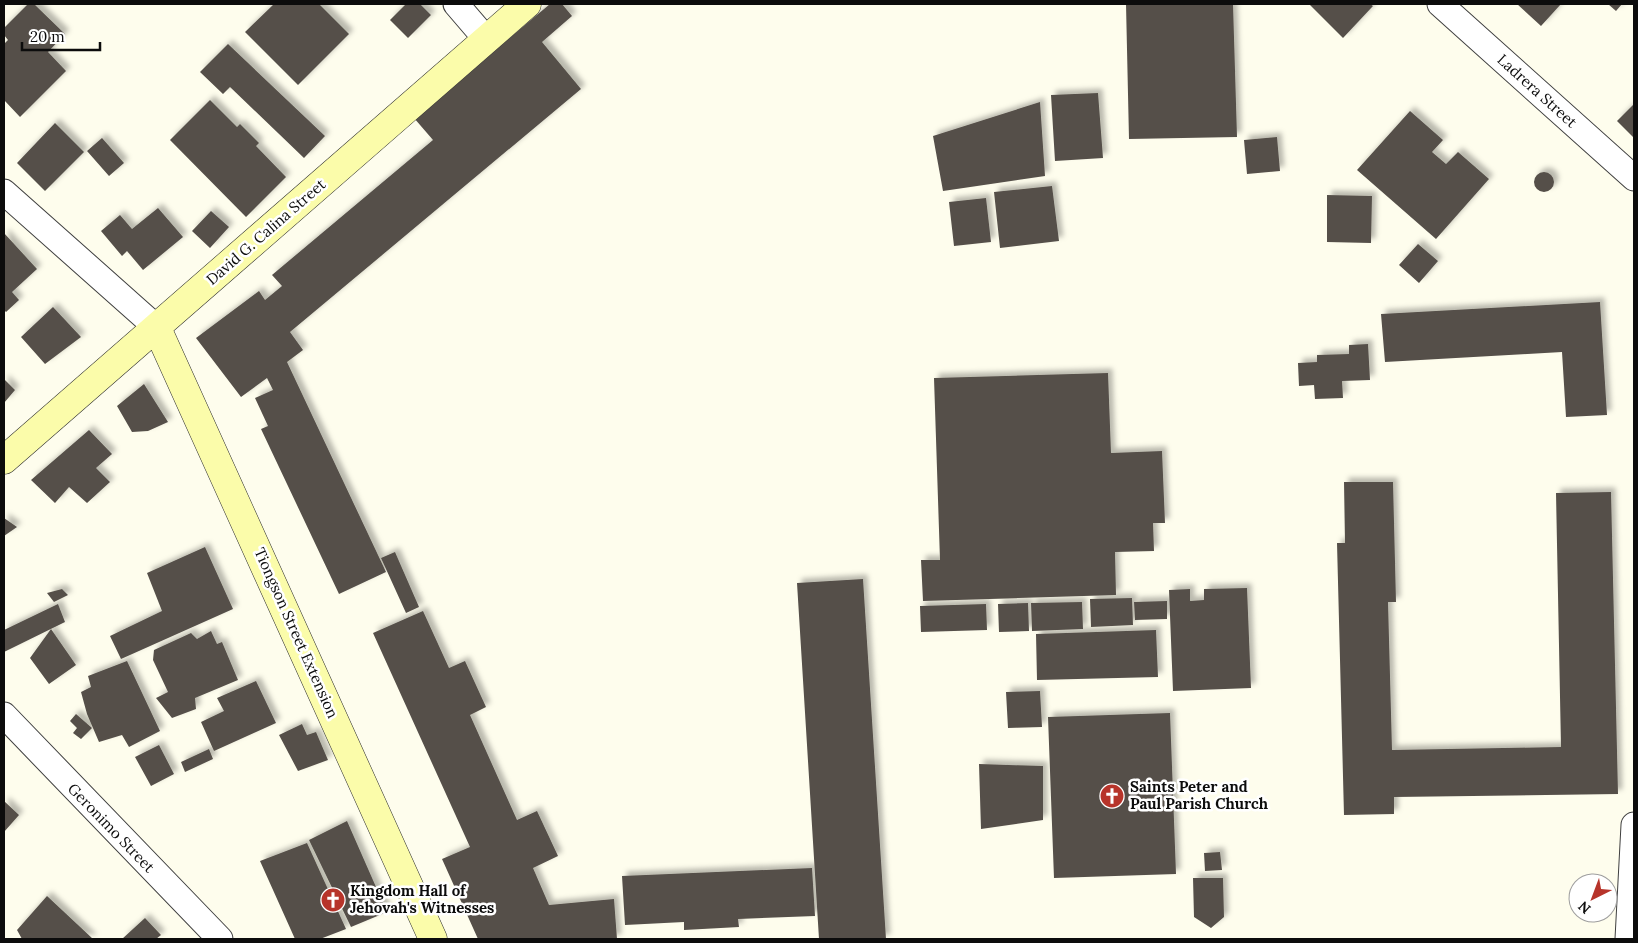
<svg xmlns="http://www.w3.org/2000/svg" width="1638" height="943" font-family="Lora,serif">
<style>
.building{fill:#554f49;filter:url(#shadow)}
.lines{fill:none;stroke-linecap:round;stroke-linejoin:round}
.street-casing{stroke:#3f3f3f;stroke-width:27}
.secondary-casing{stroke:#2e2e2e;stroke-width:29}
.street{stroke:#fff;stroke-width:25}
.secondary{stroke:#fbfcaa;stroke-width:28}
.labels{text-anchor:middle;stroke-width:5;stroke-linejoin:round;paint-order:stroke}
.street-label{font-size:15px;fill:#0c0c0c;stroke:#fff}
.poi-label{font-size:15px;font-weight:bold;fill:#0c0c0c;stroke:#fff;text-anchor:start}
</style>
<defs>
<filter id="shadow"><feDropShadow dx="4.5" dy="-4.5" stdDeviation="2.5" flood-color="#0004"/></filter>
</defs>
<rect width="100%" height="100%" fill="#fefded"/>
<path class="building" d="M28 4H34L65 34 48 52 66 71 20 117 4 100V44L8 40 4 35V28Z
M274 4H319L349 34 298 85 245 32Z
M406 4H420L431 15 408 38 390 20Z
M550 4H562L572 16 542 42 581 89 290 332 303 350 287 362 386 572 339 594 261 429 268 426 255 398 273 390 267 378 241 397 196 338 259 291 265 300 282 286 272 275 433 140 414 118Z
M1126 4H1233L1237 137 1129 139Z
M1309 4H1370L1373 6 1343 38Z
M1517 4H1561L1541 26Z
M1608 4H1622L1616 11Z
M228 44 325 136 304 158 230 87 223 94 200 72Z
M1098 93 1103 158 1055 161 1051 95Z
M210 100 237 127 240 124 259 143 256 146 286 177 246 217 170 140Z
M1040 102 1045 176 943 191 933 136Z
M1634 104V138L1617 121Z
M1410 111 1443 140 1432 152 1446 164 1458 152 1489 179 1436 239 1357 170Z
M55 123 84 152 45 191 17 163Z
M1277 137 1280 171 1247 174 1244 140Z
M102 138 124 163 109 176 87 151Z
M1534 182a10 10 0 1 1 20 0a10 10 0 1 1-20 0Z
M1052 186 1059 241 1000 248 994 192Z
M1327 195 1372 196 1371 243 1327 242Z
M986 198 991 242 954 246 949 202Z
M158 208 183 237 143 270 127 251 122 256 101 231 120 215 132 229Z
M211 211 229 227 210 248 192 231Z
M4 233 37 269 12 292 19 300 6 312 4 310Z
M1418 244 1438 261 1419 283 1399 265Z
M1600 302 1607 415 1566 417 1562 352 1385 362 1381 314Z
M53 307 81 337 45 364 21 337Z
M1368 344 1370 380 1342 381 1343 398 1315 399 1314 385 1299 386 1298 363 1317 362V355L1349 354V345Z
M1108 373 1111 453 1162 451 1165 523H1153L1154 551 1115 552 1116 595 923 601 921 560H940L934 378Z
M4 379 15 390 4 403Z
M144 384 168 422 148 431 132 432 117 406Z
M89 430 112 454 96 468 110 482 87 503 69 487 55 503 31 480Z
M1344 482H1393L1396 602H1388L1392 750 1561 747 1556 493 1611 492 1618 794 1394 797V814L1344 815 1337 543H1345Z
M4 518 17 527 4 536Z
M205 547 233 609 121 659 110 636 162 611 147 573Z
M395 552 419 607 406 613 381 558Z
M863 579 886 939H819L797 583Z
M1247 588 1251 688 1173 691 1169 590 1190 589V601L1204 600V589Z
M62 589 68 595 54 602 47 593Z
M1132 598 1133 625 1091 627 1090 599Z
M1167 601V619L1135 620 1134 602Z
M1082 602 1083 629 1032 631 1031 603Z
M1028 603 1029 631 999 632 998 604Z
M58 604 65 622 4 652V630Z
M986 604 987 630 921 632 920 606Z
M423 611 449 668 465 661 486 707 470 715 517 820 537 811 558 856 533 868 549 905 614 899 617 939H478L442 859 470 847 373 633Z
M51 629 76 665 49 684 30 658Z
M1156 630 1158 677 1037 680 1036 634Z
M211 631 217 644 222 642 238 680 195 698 196 709 172 718 156 698 168 692 153 660 154 650 191 633 197 639Z
M127 661 160 731 129 747 122 735 99 742 87 714 81 692 91 687 88 676Z
M256 681 276 723 214 751 201 722 224 711 217 698Z
M1040 691 1042 727 1008 728 1006 692Z
M1170 713 1176 874 1054 878 1048 717Z
M76 714 92 728 81 739 73 733 77 728 70 721Z
M302 724 307 735 316 732 328 760 298 771 279 735Z
M159 745 174 774 151 786 135 757Z
M209 749 213 759 185 772 181 762Z
M979 764 1043 766V820L981 829Z
M4 801 19 815 4 832Z
M347 821 387 912 351 927 309 840Z
M307 843 346 929 320 939H295L260 861Z
M1220 852 1222 870 1205 871 1204 853Z
M812 868 815 916 738 919 739 927 684 930V922L625 925 622 876Z
M1193 878H1223L1224 917 1211 928 1194 917Z
M47 896 93 939H22L17 930Z
M145 918 161 935 156 939H122Z"/>
<g class="lines">
<defs>
<path id="street" d="M456 4 486 39
M1440 4 1634 178
M4 192 157 328
M4 715 220 939
M1628 939 1634 825"/>
<path id="secondary" d="M157 328 433 939
M4 460 527 4"/>
</defs>
<use href="#street" class="street-casing"/>
<use href="#secondary" class="secondary-casing"/>
<use href="#street" class="street"/>
<use href="#secondary" class="secondary"/>
</g>
<defs>
<symbol id="church-disc" viewBox="-11 -11 22 22"><circle r="9.5" fill="#b7342a" stroke="#fff"/><path d="M-1.2-6h2.4v3.5h3.3v2.4h-3.3V6h-2.4V-.1h-3.3v-2.4h3.3Z" fill="#fff"/></symbol>
</defs>
<g fill-rule="evenodd">
<use href="#church-disc" x="1098" y="782" width="28" height="28"/>
<use href="#church-disc" x="319" y="886" width="28" height="28"/>
</g>
<g class="labels">
<g class="street-label">
<text transform="translate(1537 91) rotate(42)" y="5">Ladrera Street</text>
<text transform="translate(266 232) rotate(-41)" y="5">David G. Calina Street</text>
<text transform="translate(296 633) rotate(66)" y="5">Tiongson Street Extension</text>
<text transform="translate(111 828) rotate(46)" y="5">Geronimo Street</text>
</g>
<g class="poi-label">
<text x="1130" y="792">Saints Peter and<tspan x="1130" dy="17">Paul Parish Church</tspan></text>
<text x="350" y="896">Kingdom Hall of<tspan x="350" dy="17">Jehovah's Witnesses</tspan></text>
</g>
</g>
<rect width="1638" height="943" fill="none" stroke="#0c0c0c" stroke-width="10"/>
<g transform="translate(1593 898) rotate(222)"><circle r="24" fill="#ffffff" stroke="#9e9e9e"/>
<path d="M0-4L9 19L0 12L-9 19Z" fill="#b7342a"/>
<text y="-8" font-size="14" font-weight="bold" text-anchor="middle" fill="#0c0c0c">N</text>
</g>
<path d="M22 42v8h78v-8" fill="none" stroke="#0c0c0c" stroke-width="2.5"/>
<text x="30" y="42" font-size="15" fill="#0c0c0c" stroke="#ffffff" stroke-width="4" paint-order="stroke">20 m</text>
</svg>
